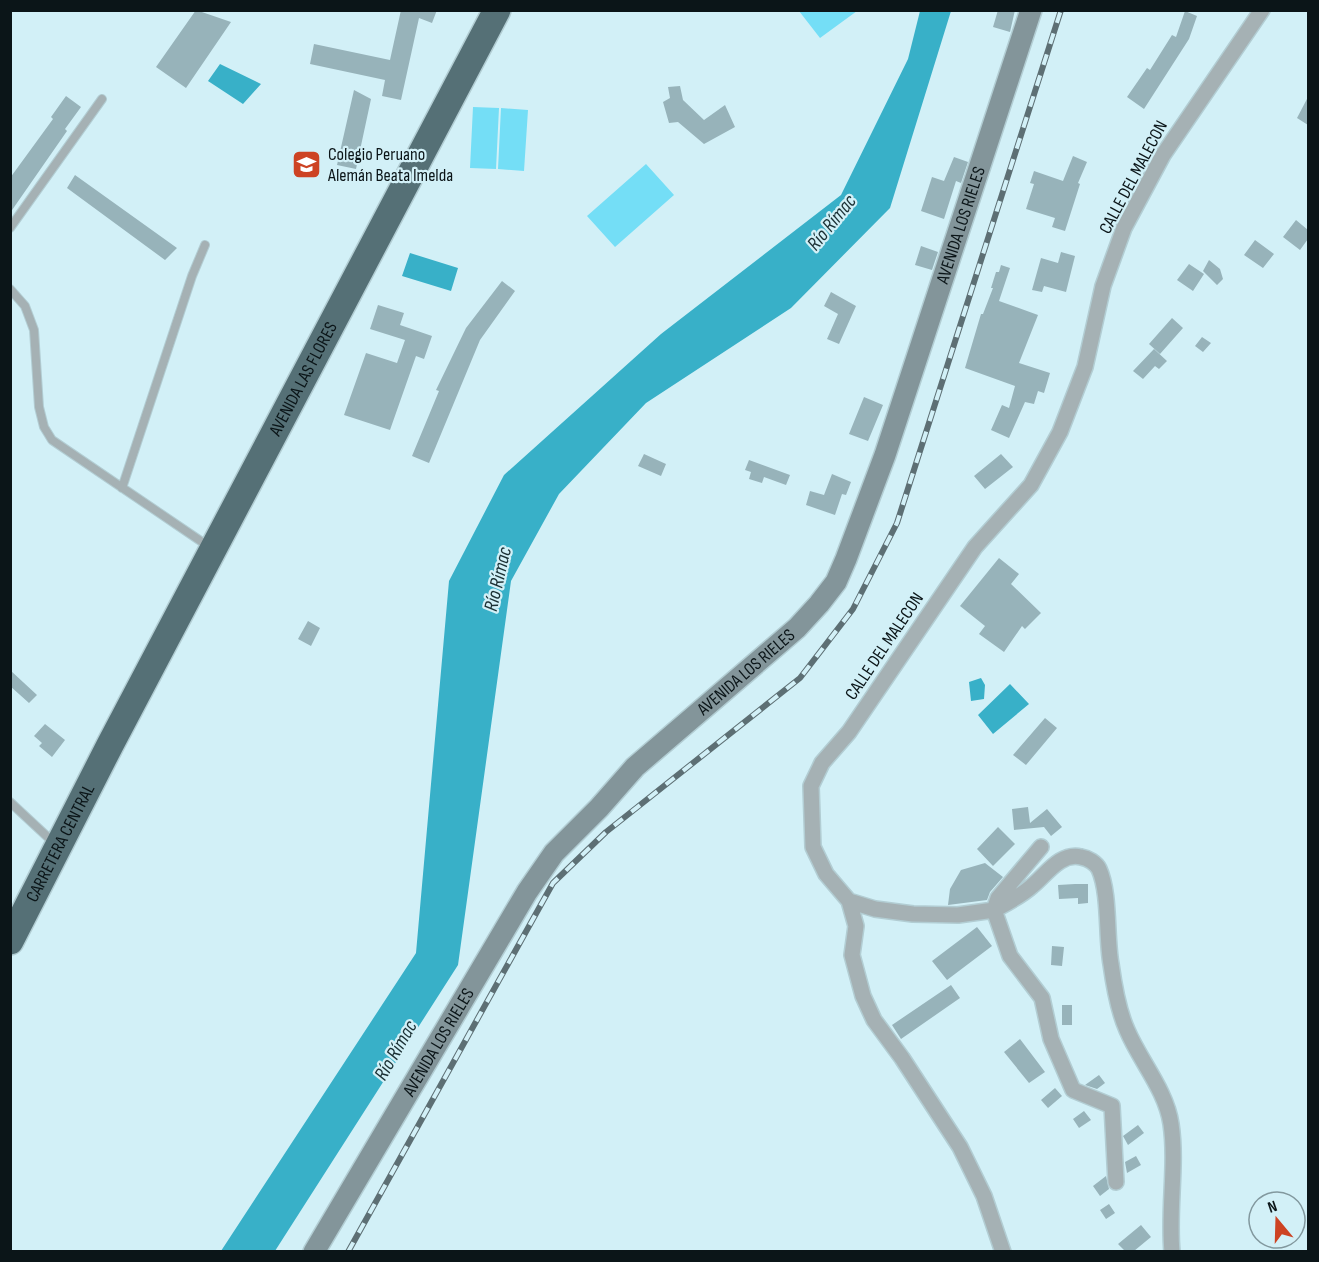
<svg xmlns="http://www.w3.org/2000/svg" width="1319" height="1262" font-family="'Sofia Sans Condensed',sans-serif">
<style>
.green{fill:#74def6}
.water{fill:#38b0c8}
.building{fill:#97b3ba}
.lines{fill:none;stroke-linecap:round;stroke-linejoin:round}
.lane-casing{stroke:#b2cdd3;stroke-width:10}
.street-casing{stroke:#b2cdd3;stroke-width:18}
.secondary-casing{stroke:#b2cdd3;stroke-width:24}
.highway-casing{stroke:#b2cdd3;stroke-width:30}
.lane{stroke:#a5b1b4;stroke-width:8}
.street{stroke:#a5b1b4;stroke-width:15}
.secondary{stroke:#83959a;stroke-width:21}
.highway{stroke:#557076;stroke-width:27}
.rail-casing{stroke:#5d6f74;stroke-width:6}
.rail{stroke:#d2f0f7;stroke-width:4;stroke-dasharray:11;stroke-linecap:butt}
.labels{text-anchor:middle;stroke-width:4.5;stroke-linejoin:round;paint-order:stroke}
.poi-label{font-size:18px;fill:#0b1518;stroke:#d2f0f7;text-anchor:start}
.street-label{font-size:18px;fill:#0b1518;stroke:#d2f0f7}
.water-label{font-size:20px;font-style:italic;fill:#1b3034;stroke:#d2f0f7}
</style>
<rect width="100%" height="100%" fill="#d2f0f7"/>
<path class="green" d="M799 11H857L820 38Z
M473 107 499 108 496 169 470 168Z
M501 108 528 110 524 171 498 169Z
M646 164 674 195 615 247 587 216Z"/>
<path class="water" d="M920 11H951L890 208 791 308 646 403 559 494 511 581 458 965 275 1251H221L416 953 449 581 504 475 661 334 841 195 908 59Z
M220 64 261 84 243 104 208 81Z
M410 253 458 268 451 291 402 276Z
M981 678 985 685 984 699 971 701 969 682Z
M1010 684 1029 704 993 734 978 715Z"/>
<path class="building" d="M196 10 231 22 186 88 156 67Z
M401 10H437L432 23 419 18 401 100 382 96 385 80 310 64 314 44 390 60Z
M998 10H1015L1010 32 993 27Z
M1185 11 1197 16 1189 39 1144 109 1127 97 1147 68 1150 70 1172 35 1176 37Z
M680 86 683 100 704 120 725 105 735 127 704 144 678 122 669 123 663 102 670 98 668 87Z
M354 90 371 99 356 169 337 165Z
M66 96 81 107 65 129 67 131 10 213V178L53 119 51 117Z
M1308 97V125L1297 118Z
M1073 156 1087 162 1078 183 1080 184 1065 231 1052 227 1055 218 1026 209 1034 184 1030 183 1034 171 1063 181Z
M954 157 968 162 961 183 956 181 944 219 921 211 932 177 944 181Z
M75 175 177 248 165 260 67 188Z
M1296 220 1308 230V239L1300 250 1283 237Z
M1255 240 1274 254 1263 268 1244 255Z
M921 246 938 252 932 270 915 265Z
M1061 252 1075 256 1066 292 1044 286 1042 292 1032 290 1041 258 1058 263Z
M1209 260 1220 269 1223 279 1217 285 1203 271Z
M1189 264 1204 274 1193 291 1177 280Z
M1001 265 1010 268 999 301 1038 315 1019 363 1050 373 1044 393 1038 391 1034 404 1025 402 1009 438 991 430 1002 405 1009 408 1015 386 965 368 981 314H983L993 288H991L996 272H999Z
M502 281 515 291 480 340 429 463 412 456 439 391 436 390 466 328Z
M831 292 856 306 839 344 827 339 838 314 824 306Z
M378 305 404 313 400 325 432 336 424 359 416 356 390 430 344 415 366 353 397 363 405 340 370 329Z
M1172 318 1183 328 1160 354 1149 344Z
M1202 337 1211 343 1203 352 1195 346Z
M1154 349 1167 361 1159 369 1155 366 1143 379 1133 371Z
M864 397 883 405 868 441 849 434Z
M644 454 666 464 661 476 638 466Z
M1001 454 1013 467 985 489 974 476Z
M749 460 790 475 786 485 764 477 762 483 749 479 751 472 745 470Z
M832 474 851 482 846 495 842 494 835 515 806 505 810 491 824 495Z
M999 558 1019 574 1011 584 1041 613 1025 629 1022 626 1004 652 979 634 985 626 960 606Z
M308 621 320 628 311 646 298 639Z
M10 670 37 695 29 703 10 686Z
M1045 718 1057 728 1026 765 1013 755Z
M45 724 65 740 52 757 39 746 42 743 34 736Z
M1028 807 1030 823 1047 809 1062 827 1051 836 1044 827 1014 830 1012 809Z
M998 827 1015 844 993 866 977 849Z
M985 863 1003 877 990 892 987 900 948 905 950 889 961 870Z
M1075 884H1088V903L1078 904V898L1059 899 1058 885Z
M977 927 992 946 947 980 932 961Z
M1052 946 1064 947 1062 966 1051 965Z
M951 985 960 998 901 1039 892 1025Z
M1062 1005H1072V1025H1062Z
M1020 1039 1045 1072 1029 1083 1004 1052Z
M1099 1075 1105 1083 1097 1089 1085 1085Z
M1055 1088 1062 1096 1048 1108 1041 1100Z
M1084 1111 1091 1120 1079 1128 1073 1119Z
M1138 1125 1144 1133 1128 1145 1123 1136Z
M1136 1156 1141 1165 1127 1173 1125 1162Z
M1106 1176 1109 1189 1100 1196 1093 1186Z
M1109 1204 1115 1213 1106 1219 1100 1210Z
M1141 1225 1151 1237 1134 1251H1125L1118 1244Z"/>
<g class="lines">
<defs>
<path id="lane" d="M10 228 102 99
M10 289 25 306 34 330 39 407 44 427 52 440 208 546
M122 488 192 276 205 245
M10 802 53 842"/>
<path id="street" d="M1041 847 998 898 994 910C1007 903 1021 896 1032 886 1046 875 1060 852 1081 857 1088 858 1096 863 1099 869 1110 893 1106 937 1111 964 1114 986 1118 1010 1127 1030 1140 1061 1166 1090 1171 1124 1177 1164 1168 1210 1172 1252
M849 901 856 926 852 955 863 996 874 1020 902 1058 960 1147 984 1196 1003 1252
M1116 1182 1112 1106 1073 1090 1051 1039 1042 998 1010 956 994 910 958 915 913 914 875 909 849 901 826 874 813 847 811 786 822 763 849 732 975 547 1031 485 1060 432 1085 367 1103 286 1124 228 1163 155 1262 10"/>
<g id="secondary">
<path id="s1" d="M314 1252 527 892 554 853 599 808 635 767 797 628 819 604 836 582 846 559 885 455 1031 10"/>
</g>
<g id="highway">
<path id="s2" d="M10 941 110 745 497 10"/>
</g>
</defs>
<use href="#lane" class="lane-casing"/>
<use href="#street" class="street-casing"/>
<use href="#secondary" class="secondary-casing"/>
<use href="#highway" class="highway-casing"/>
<use href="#lane" class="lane"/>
<use href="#street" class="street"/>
<use href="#secondary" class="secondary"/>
<use href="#highway" class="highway"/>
<defs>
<path id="rail" d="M348 1252 553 883 606 832 800 678 853 609 897 523 1061 10"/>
</defs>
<use href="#rail" class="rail-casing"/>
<use href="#rail" class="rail"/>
</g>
<defs>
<symbol id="school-square" viewBox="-11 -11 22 22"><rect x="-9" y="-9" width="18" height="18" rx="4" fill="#cd4323" stroke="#d2f0f7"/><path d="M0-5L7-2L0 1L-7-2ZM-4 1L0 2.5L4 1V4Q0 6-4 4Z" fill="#fff"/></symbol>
</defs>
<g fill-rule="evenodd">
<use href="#school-square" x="290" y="148" width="33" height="33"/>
</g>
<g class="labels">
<g class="poi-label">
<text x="328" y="160">Colegio Peruano<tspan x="328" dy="21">Alemán Beata Imelda</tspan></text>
</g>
<g class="street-label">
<text transform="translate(1133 177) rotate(-62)" y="6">CALLE DEL MALECON</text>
<text dy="6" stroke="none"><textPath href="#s1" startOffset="1236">AVENIDA LOS RIELES</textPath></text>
<text dy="6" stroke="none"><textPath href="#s2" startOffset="634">AVENIDA LAS FLORES</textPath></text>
<text transform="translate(884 646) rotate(-56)" y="6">CALLE DEL MALECON</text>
<text dy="6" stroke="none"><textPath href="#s1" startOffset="730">AVENIDA LOS RIELES</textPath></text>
<text dy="6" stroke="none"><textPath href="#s2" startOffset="110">CARRETERA CENTRAL</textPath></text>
<text dy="6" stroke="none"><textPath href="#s1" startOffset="244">AVENIDA LOS RIELES</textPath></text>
</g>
<g class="water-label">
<text transform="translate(831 222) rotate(-51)" y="7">Río Rímac</text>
<text transform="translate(497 579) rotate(-77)" y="7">Río Rímac</text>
<text transform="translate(395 1050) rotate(-60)" y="7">Río Rímac</text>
</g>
</g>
<rect width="1319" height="1262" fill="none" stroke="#0b1518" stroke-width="24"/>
<g transform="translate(1277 1220) rotate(341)"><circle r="28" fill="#d2f0f7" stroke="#82989e" stroke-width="1.5"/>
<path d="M0-4.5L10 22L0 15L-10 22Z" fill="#cd4323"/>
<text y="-9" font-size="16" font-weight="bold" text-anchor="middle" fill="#0b1518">N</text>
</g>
</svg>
